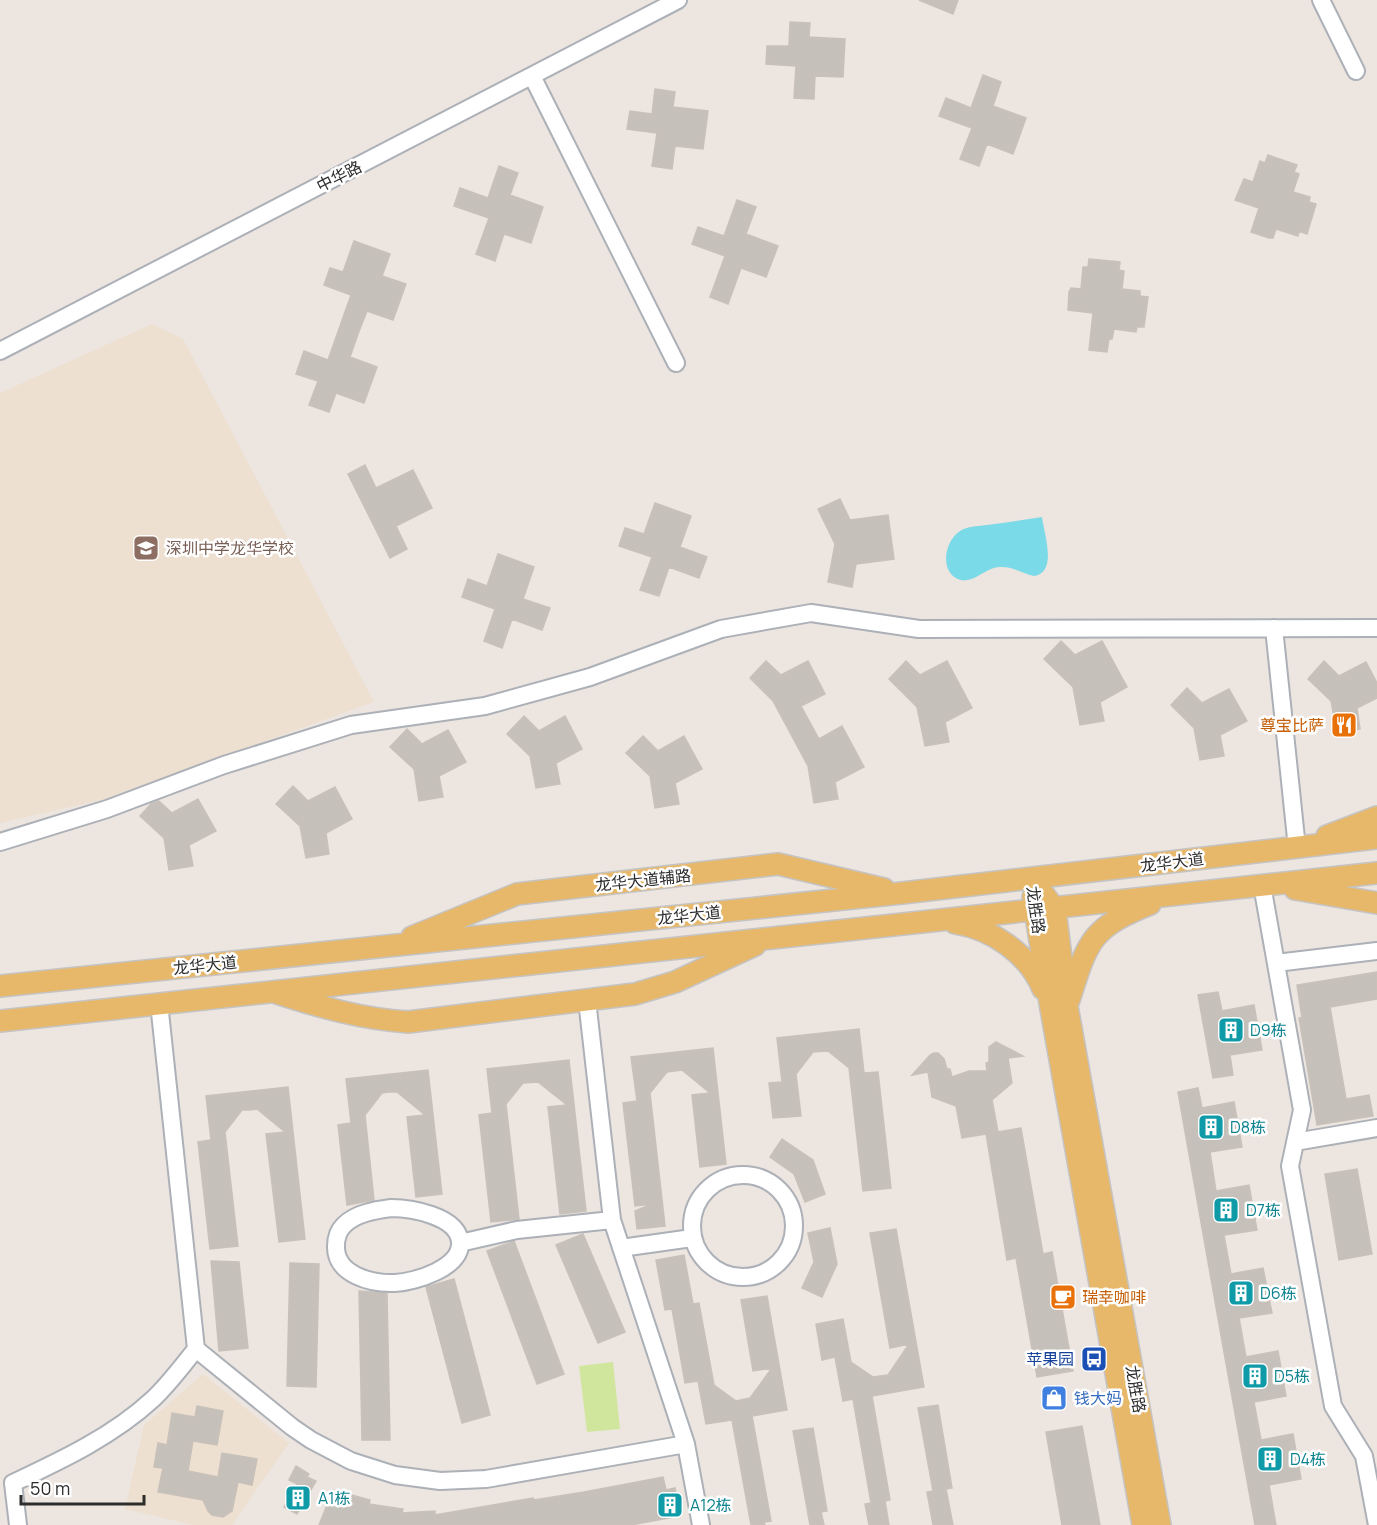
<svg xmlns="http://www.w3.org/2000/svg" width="1377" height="1525" font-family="Manrope,'Noto Sans SC',sans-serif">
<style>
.education{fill:#ede0d1}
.pitch{fill:#d1e69d}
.water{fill:#7adae7}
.building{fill:#c6c0bb;stroke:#c8c1b9;stroke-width:1.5}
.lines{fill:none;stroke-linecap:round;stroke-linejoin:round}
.minor-casing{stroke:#acb0b7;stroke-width:20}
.major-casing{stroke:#c4c4c4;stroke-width:24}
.minor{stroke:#fff;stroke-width:16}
.major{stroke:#e8b86a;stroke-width:21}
.labels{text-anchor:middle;stroke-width:5;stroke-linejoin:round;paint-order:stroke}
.street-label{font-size:16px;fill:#2c2c2c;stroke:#fff}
.education-label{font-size:16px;fill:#785e54;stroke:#fff;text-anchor:start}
.food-label{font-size:16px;fill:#c56008;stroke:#fff;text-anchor:end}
.culture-label{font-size:16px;fill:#0d838f;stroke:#fff;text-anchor:start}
.transit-label{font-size:16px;fill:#164399;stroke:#fff;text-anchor:end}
.shop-label{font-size:16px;fill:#366cbe;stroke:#fff;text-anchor:start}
</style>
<rect width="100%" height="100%" fill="#ede5e0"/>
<path class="education" d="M152 324 183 339 374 702 101 800 0 823V393Z
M203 1374 289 1443 232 1525H194L125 1509 144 1425Z"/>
<path class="pitch" d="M613 1362 620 1429 587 1432 579 1366Z"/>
<path class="water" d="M1042 517C1044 534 1058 572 1034 576 1021 573 1013 566 999 567 985 568 974 583 961 580 937 574 945 536 964 529 971 526 980 526 987 525 1005 523 1023 520 1042 517Z"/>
<path class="building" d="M919 0H958L953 14Z
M790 22 810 23 809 37 845 39 843 77 815 76 814 99 794 98 796 66 766 64 767 46H789Z
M983 75 1001 82 993 106 1026 118 1013 154 987 144 979 166 960 159 972 128 939 116 946 98 971 108Z
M655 89 675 92 673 107 708 111 703 149 675 146 672 169 652 166 657 133 627 129 630 111 652 114Z
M1268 155 1297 165 1294 172 1299 174 1293 192 1310 197 1309 202 1316 204 1307 234 1299 231 1298 236 1276 229 1273 238H1269L1251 232 1259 208 1235 200 1244 179 1253 182 1260 161 1265 163Z
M499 166 518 173 510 195 543 207 531 243 504 234 495 261 476 254 489 218 454 206 460 188 488 198Z
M737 200 756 207 746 234 778 246 766 277 741 268 728 304 710 297 725 256 692 244 698 227 724 236Z
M354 241 390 254 382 276 406 284 393 320 367 311 358 334 350 357 377 367 364 403 336 393 329 412 309 405 318 381 296 374 304 351 328 360 351 295 324 285 330 268 343 272Z
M1089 259 1120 262 1119 270 1124 271 1122 289 1140 291V296L1148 297 1144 327H1137L1136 332 1114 329 1112 339H1109L1107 352 1089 350 1093 313 1068 310 1069 292 1071 288 1081 289 1083 267H1088Z
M365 465 376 488 413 470 432 508 396 526 407 549 390 558 348 474Z
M840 499 850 520 888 515 894 559 856 564 852 587 828 582 835 544 818 509Z
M655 503 691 516 680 547 707 557 699 578 669 567 659 596 640 590 652 557 619 546 625 528 644 534Z
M498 554 534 567 523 599 550 608 542 630 512 619 502 648 484 641 495 609 462 597 468 579 487 586Z
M1061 641 1075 655 1102 641 1127 687 1100 702 1104 721 1080 725 1073 687 1044 659Z
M766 661 781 675 808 661 825 694 801 706 819 739 842 726 864 767 835 782 838 799 814 803 808 766 773 701 750 678Z
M906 661 920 675 947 661 972 708 945 722 949 742 925 746 917 707 889 679Z
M1324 661 1339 676 1366 662 1377 683V698L1357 708 1360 729 1337 733 1331 701 1308 679Z
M1187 688 1202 703 1229 689 1247 721 1220 735 1224 756 1200 760 1194 728 1171 705Z
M524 716 539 731 565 716 582 749 556 763 560 784 536 788 530 756 507 734Z
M407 729 422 744 448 730 466 762 439 776 443 797 419 801 414 769 390 747Z
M643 736 658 751 684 736 702 769 675 783 679 804 655 808 650 776 626 753Z
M293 786 308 801 335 787 352 819 326 833 329 854 306 858 300 826 276 804Z
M198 799 216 831 189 845 193 866 169 870 164 838 140 816 151 804 159 801 172 813Z
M1377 972V999L1330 1007 1346 1099 1369 1095 1373 1116 1317 1125 1299 1018H1302L1297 985Z
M1218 992 1222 1011 1254 1005 1262 1050 1230 1055 1233 1075 1213 1078 1198 995Z
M859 1029 864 1073 878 1072 891 1188 863 1191 849 1068 828 1051 813 1052 796 1074 801 1116 773 1118 769 1083 782 1082 777 1038Z
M996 1042 1023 1056 1008 1058 1012 1083 992 1100 998 1132 1021 1128 1043 1254 1052 1252 1073 1371 1037 1377 1016 1258 1007 1260 986 1134 962 1138 956 1106 932 1097 928 1072 912 1075 930 1055 934 1053H938L944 1059 947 1069H950L952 1077 969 1071H987L986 1063 989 1062V1047Z
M713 1048 726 1164 700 1167 692 1095 710 1093 682 1070 667 1072 650 1093 665 1226 637 1229 635 1211 652 1204 635 1206 623 1103 637 1101 631 1057Z
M569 1060 586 1211 560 1214 548 1107 567 1105 538 1082 523 1083 506 1104 519 1219 491 1222 479 1115 492 1113 487 1069Z
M428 1070 442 1194 416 1197 407 1117 425 1115 397 1092H389L382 1093 365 1115 374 1200 347 1205 338 1125 351 1123 346 1079Z
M288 1087 305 1239 279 1242 266 1134 285 1132 257 1109 249 1110H242L225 1132 238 1246 210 1249 198 1142 211 1140 206 1096Z
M1198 1088 1202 1108 1234 1102 1242 1147 1210 1152 1216 1191 1249 1185 1257 1230 1224 1235 1231 1274 1263 1268 1272 1313 1239 1318 1246 1357 1278 1351 1286 1396 1254 1402 1261 1440 1293 1434 1301 1479 1269 1485 1276 1525H1255L1222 1341 1178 1092Z
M782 1139 813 1160 825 1194 805 1202 794 1174 770 1157Z
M1357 1169 1372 1254 1339 1260 1325 1174Z
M830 1228 837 1264 822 1297 802 1288 814 1262 808 1233Z
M896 1229 924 1387 872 1396 890 1500 885 1501 889 1525H869L865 1504 871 1503 853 1399 843 1401 835 1357 822 1360 816 1324 843 1319 851 1362 873 1377 888 1375 909 1344 890 1348 870 1233Z
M583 1234 625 1332 598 1343 556 1245Z
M514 1241 564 1374 537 1384 487 1251Z
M684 1255 693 1304 699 1303 714 1385 736 1401 750 1398 772 1368 753 1371 741 1300 767 1296 787 1410 752 1416 771 1521 764 1522 765 1525H751L732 1420 706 1424 698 1381 685 1383 672 1309 665 1310 656 1260Z
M211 1261 239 1262 248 1348 219 1351Z
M290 1263 319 1264 316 1387 287 1386Z
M454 1279 490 1415 462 1423 426 1287Z
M359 1291 387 1293 390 1440H362Z
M938 1405 952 1488 946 1489 953 1525H933L927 1492 933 1491 918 1408Z
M197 1406 223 1411 217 1445 193 1441 188 1471 218 1477 222 1453 257 1459 252 1485 238 1482 232 1511 223 1517 212 1515 208 1511 203 1500 158 1492 163 1468 154 1467 158 1443 167 1445 172 1413 195 1417Z
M1082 1426 1100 1525H1062L1046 1432Z
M813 1428 827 1511 821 1512 824 1525H810L793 1431Z
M296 1466 309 1474 307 1477 316 1481 297 1514 284 1507 297 1484 289 1480Z
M663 1477 666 1490 675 1488 680 1516 631 1525H319L333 1490 370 1500 369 1504 403 1509 402 1513 435 1511V1515L533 1498 534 1500 584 1492Z"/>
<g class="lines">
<defs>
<path id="minor" d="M1321 0 1356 71
M532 76 676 363
M0 351 678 0
M1274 628 1297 848
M0 842 107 809 224 765 351 725 485 706 590 677 721 629 811 613 919 629 1377 628
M1262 885 1302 1110 1290 1166 1333 1406 1364 1456 1377 1525
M1276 963 1377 951
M587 1000 612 1220 686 1444 701 1525
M159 1003 196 1349 292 1427 311 1440 351 1461 395 1475 440 1481 486 1479 686 1444
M1295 1142 1377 1128
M692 1226a51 51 0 1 1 102 0a51 51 0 1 1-102 0Z
M391 1208C411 1208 458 1216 460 1242 462 1268 415 1282 395 1283 372 1284 335 1275 336 1246 336 1238 339 1230 344 1225 356 1213 376 1210 391 1208Z
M460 1243 517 1230 612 1220
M621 1248 692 1238
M18 1525 13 1483C62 1460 113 1436 153 1399 169 1384 182 1366 196 1349"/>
<path id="major" d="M1327 836 1377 817
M1031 878 1055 909 1067 1006 1160 1525
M1295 889 1377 903
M1033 897 1051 1009 1143 1525
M955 923C992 929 1028 953 1043 989
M412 937 517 894 778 864 884 889
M0 986 902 893 1377 838
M277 993C320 1007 362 1019 408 1022L635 994 675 982 755 945
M1069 1000C1088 941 1090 928 1150 904
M0 1021 1377 873"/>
</defs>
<use href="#minor" class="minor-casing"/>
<use href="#major" class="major-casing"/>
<use href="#minor" class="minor"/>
<use href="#major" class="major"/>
</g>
<defs>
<symbol id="school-square" viewBox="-11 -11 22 22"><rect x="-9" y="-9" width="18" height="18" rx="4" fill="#8d6e63" stroke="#fff"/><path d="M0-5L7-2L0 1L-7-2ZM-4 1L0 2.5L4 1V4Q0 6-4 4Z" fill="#fff"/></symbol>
<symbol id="restaurant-square" viewBox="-11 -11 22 22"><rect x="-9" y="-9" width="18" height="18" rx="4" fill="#e8710a" stroke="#fff"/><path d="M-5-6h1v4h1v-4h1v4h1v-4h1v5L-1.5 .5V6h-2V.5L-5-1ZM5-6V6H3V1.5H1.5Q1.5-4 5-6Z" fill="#fff"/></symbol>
<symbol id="building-square" viewBox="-11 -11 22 22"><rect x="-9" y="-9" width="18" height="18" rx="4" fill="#0f9aa8" stroke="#fff"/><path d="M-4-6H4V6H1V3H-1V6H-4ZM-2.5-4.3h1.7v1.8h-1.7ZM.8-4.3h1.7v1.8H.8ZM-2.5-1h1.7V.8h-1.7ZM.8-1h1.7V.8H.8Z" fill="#fff"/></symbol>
<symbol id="cafe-square" viewBox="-11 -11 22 22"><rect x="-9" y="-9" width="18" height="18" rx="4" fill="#e8710a" stroke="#fff"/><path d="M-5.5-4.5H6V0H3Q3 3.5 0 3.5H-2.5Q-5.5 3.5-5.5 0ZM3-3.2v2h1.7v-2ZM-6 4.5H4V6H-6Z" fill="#fff"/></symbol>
<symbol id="bus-square" viewBox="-11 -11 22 22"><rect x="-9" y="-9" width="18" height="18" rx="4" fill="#1a4fb4" stroke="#fff"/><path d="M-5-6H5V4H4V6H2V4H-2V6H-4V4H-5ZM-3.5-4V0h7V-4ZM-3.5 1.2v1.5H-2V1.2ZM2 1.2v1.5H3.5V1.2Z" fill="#fff"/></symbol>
<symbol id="shop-square" viewBox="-11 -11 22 22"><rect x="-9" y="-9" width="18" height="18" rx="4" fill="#3f7fe0" stroke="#fff"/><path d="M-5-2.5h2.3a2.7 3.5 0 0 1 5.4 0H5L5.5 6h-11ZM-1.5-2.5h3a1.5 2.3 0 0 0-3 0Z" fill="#fff"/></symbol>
</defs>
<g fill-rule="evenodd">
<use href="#school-square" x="131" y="533" width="30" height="30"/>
<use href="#restaurant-square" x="1329" y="710" width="30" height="30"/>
<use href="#building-square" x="1216" y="1015" width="30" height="30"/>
<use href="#building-square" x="1196" y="1112" width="30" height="30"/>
<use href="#building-square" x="1211" y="1195" width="30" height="30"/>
<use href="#building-square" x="1226" y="1278" width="30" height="30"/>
<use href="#cafe-square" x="1048" y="1282" width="30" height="30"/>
<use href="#bus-square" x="1079" y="1344" width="30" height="30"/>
<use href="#building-square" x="1240" y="1361" width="30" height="30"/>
<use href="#shop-square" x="1039" y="1383" width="30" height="30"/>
<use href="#building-square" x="1255" y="1444" width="30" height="30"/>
<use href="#building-square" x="283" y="1483" width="30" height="30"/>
<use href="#building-square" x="655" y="1490" width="30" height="30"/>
</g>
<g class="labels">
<g class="street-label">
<text transform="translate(339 176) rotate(-27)" y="6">中华路</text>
<text transform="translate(1172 862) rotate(-7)" y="6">龙华大道</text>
<text transform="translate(643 880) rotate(-6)" y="6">龙华大道辅路</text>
<text transform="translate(1036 910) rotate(82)" y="6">龙胜路</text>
<text transform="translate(689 915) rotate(-6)" y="6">龙华大道</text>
<text transform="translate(205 965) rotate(-6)" y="6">龙华大道</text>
<text transform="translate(1136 1389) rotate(80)" y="6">龙胜路</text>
</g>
<g class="education-label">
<text x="166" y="554">深圳中学龙华学校</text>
</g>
<g class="food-label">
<text x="1324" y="731">尊宝比萨</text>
<text x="1082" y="1303" text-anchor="start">瑞幸咖啡</text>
</g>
<g class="culture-label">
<text x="1250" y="1036">D9栋</text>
<text x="1230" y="1133">D8栋</text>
<text x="1246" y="1216">D7栋</text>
<text x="1260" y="1299">D6栋</text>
<text x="1274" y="1382">D5栋</text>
<text x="1290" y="1465">D4栋</text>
<text x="318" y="1504">A1栋</text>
<text x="690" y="1511">A12栋</text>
</g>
<g class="transit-label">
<text x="1074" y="1365">苹果园</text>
</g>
<g class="shop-label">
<text x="1074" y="1404">钱大妈</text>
</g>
</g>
<path d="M21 1495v9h123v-9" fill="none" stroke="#2c2c2c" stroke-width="3"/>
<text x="30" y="1495" font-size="18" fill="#2c2c2c" stroke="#ffffff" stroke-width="4.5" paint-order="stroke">50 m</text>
</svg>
